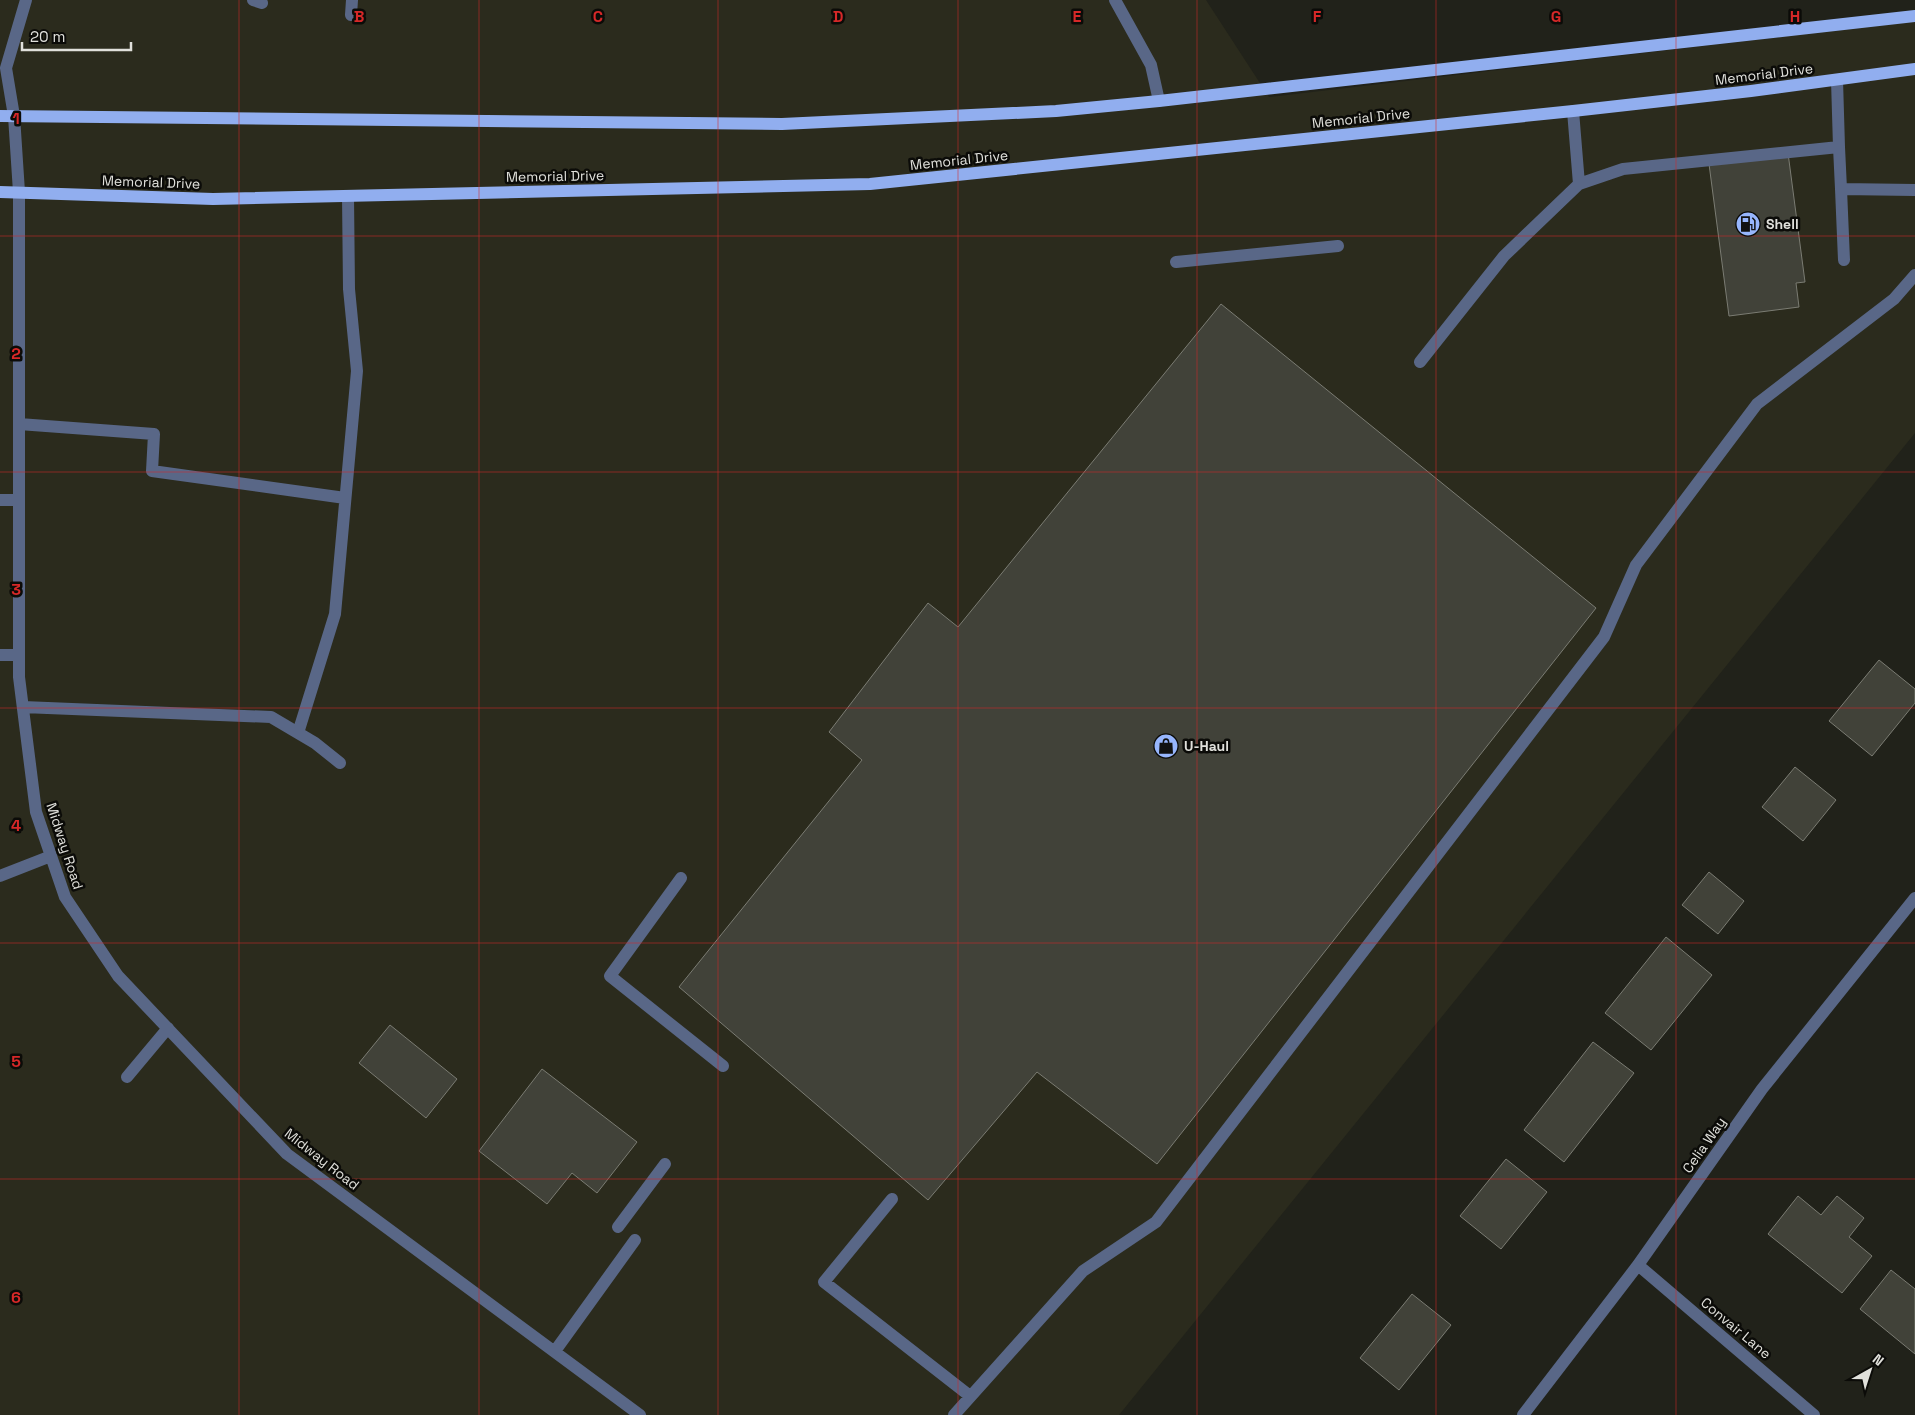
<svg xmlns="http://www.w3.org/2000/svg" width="1915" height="1415" font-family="'Space Grotesk',sans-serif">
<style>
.built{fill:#2b2b1d}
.building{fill:#414239;stroke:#7b7c73}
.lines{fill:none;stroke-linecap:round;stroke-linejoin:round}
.minor{stroke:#596787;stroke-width:12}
.major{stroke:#91aeef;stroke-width:12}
.grid{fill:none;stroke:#d62828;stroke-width:1;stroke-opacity:0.55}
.labels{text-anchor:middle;stroke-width:5;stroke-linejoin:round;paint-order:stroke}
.street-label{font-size:14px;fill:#e0e0db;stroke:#0b0b08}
.poi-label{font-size:14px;font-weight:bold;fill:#e0e0db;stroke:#0b0b08;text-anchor:start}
.grid-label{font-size:16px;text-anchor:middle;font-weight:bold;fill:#d62828;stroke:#0b0b08;stroke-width:5;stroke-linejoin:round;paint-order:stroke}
</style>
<rect width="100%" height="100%" fill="#21221a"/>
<path class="built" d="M0 0H1206L1269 97 1915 21V433L1119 1415H0Z"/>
<path class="building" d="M1788 153 1805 282 1796 283 1799 307 1729 316 1709 164Z
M1221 304 1596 608 1157 1164 1037 1072 928 1200 679 987 862 760 829 732 928 603 958 627Z
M1879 660 1915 689V703L1872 756 1829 721Z
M1795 767 1836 800 1803 841 1762 807Z
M1709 872 1744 901 1718 934 1682 905Z
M1666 937 1712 975 1651 1050 1605 1013Z
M390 1025 457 1079 426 1118 359 1063Z
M1593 1042 1634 1073 1564 1162 1524 1130Z
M542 1069 637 1142 597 1193 572 1173 547 1204 479 1151Z
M1506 1159 1547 1192 1501 1249 1460 1216Z
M1798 1196 1821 1215 1837 1196 1864 1218 1849 1237 1872 1256 1842 1293 1768 1234Z
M1891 1270 1915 1289V1354L1860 1309Z
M1412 1294 1451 1325 1399 1390 1360 1358Z"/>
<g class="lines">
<path class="minor" d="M26 0 6 68 14 116 19 192V677L36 812 65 897 118 976 287 1154 640 1415
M253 0 262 3
M1115 0 1151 65 1159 101
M351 15 352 0
M1839 147 1841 189 1915 190
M1579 184 1623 169 1839 147 1837 80
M1841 189 1844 260
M1176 262 1338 246
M1420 362 1504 256 1579 184 1573 111
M19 424 154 434 152 471 345 498
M0 500H19
M0 655H19
M23 707 271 717 315 743 340 763
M298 733 335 614 357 371 349 289 348 196
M0 876 51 856
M681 878 610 976 723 1066
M127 1077 168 1028
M892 1199 824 1282 970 1396
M618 1227 665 1164
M1638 1265 1814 1415
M555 1351 635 1240
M954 1415 1083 1271 1156 1222 1604 637 1636 565 1757 404 1894 299 1915 275
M1523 1415 1638 1265 1762 1089 1915 898"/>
<path class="major" d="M0 116 782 124 1056 111 1159 101 1915 16
M0 192 213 199 870 184 1573 111 1751 91 1915 69"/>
</g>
<path class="grid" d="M239 0V1415M479 0V1415M718 0V1415M958 0V1415M1197 0V1415M1436 0V1415M1676 0V1415M0 236H1915M0 472H1915M0 708H1915M0 943H1915M0 1179H1915"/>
<defs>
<symbol id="fuel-disc" viewBox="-11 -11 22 22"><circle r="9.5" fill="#97b6fd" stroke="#0b0b08"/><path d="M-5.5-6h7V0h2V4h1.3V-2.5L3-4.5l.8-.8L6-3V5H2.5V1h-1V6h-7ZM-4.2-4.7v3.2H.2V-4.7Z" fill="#111"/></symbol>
<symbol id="shop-disc" viewBox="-11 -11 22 22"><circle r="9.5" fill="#97b6fd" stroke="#0b0b08"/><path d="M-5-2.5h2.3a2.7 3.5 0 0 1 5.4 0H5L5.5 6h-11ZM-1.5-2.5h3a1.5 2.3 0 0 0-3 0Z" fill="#111"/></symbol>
</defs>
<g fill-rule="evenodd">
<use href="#fuel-disc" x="1734" y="210" width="28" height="28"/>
<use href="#shop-disc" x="1152" y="732" width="28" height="28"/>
</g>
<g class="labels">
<g class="street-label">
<text transform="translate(1764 74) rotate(-7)" y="5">Memorial Drive</text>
<text transform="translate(1361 118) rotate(-6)" y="5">Memorial Drive</text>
<text transform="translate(959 160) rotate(-6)" y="5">Memorial Drive</text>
<text transform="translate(555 176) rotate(-1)" y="5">Memorial Drive</text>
<text transform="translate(151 182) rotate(2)" y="5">Memorial Drive</text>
<text transform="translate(65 846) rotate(72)" y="5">Midway Road</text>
<text transform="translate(1704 1145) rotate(-55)" y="5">Celia Way</text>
<text transform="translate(322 1159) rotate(38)" y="5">Midway Road</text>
<text transform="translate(1736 1328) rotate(40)" y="5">Convair Lane</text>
</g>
<g class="poi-label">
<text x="1766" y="229">Shell</text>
<text x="1184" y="751">U-Haul</text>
</g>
</g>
<g class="grid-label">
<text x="359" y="22">B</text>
<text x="598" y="22">C</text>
<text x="838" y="22">D</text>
<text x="1077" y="22">E</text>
<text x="1317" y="22">F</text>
<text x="1556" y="22">G</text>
<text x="1795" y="22">H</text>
<text x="16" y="124">1</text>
<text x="16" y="359">2</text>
<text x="16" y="595">3</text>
<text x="16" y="831">4</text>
<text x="16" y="1067">5</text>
<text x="16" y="1303">6</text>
</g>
<g transform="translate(1870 1370) rotate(39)" stroke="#0b0b08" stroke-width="4" paint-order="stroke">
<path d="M0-4L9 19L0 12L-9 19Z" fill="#e0e0db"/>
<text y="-8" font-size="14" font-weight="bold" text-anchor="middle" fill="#e0e0db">N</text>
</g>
<path d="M22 42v8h109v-8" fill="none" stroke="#e0e0db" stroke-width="2.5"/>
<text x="30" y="42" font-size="15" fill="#e0e0db" stroke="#0b0b08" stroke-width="4" paint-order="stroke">20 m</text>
</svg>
